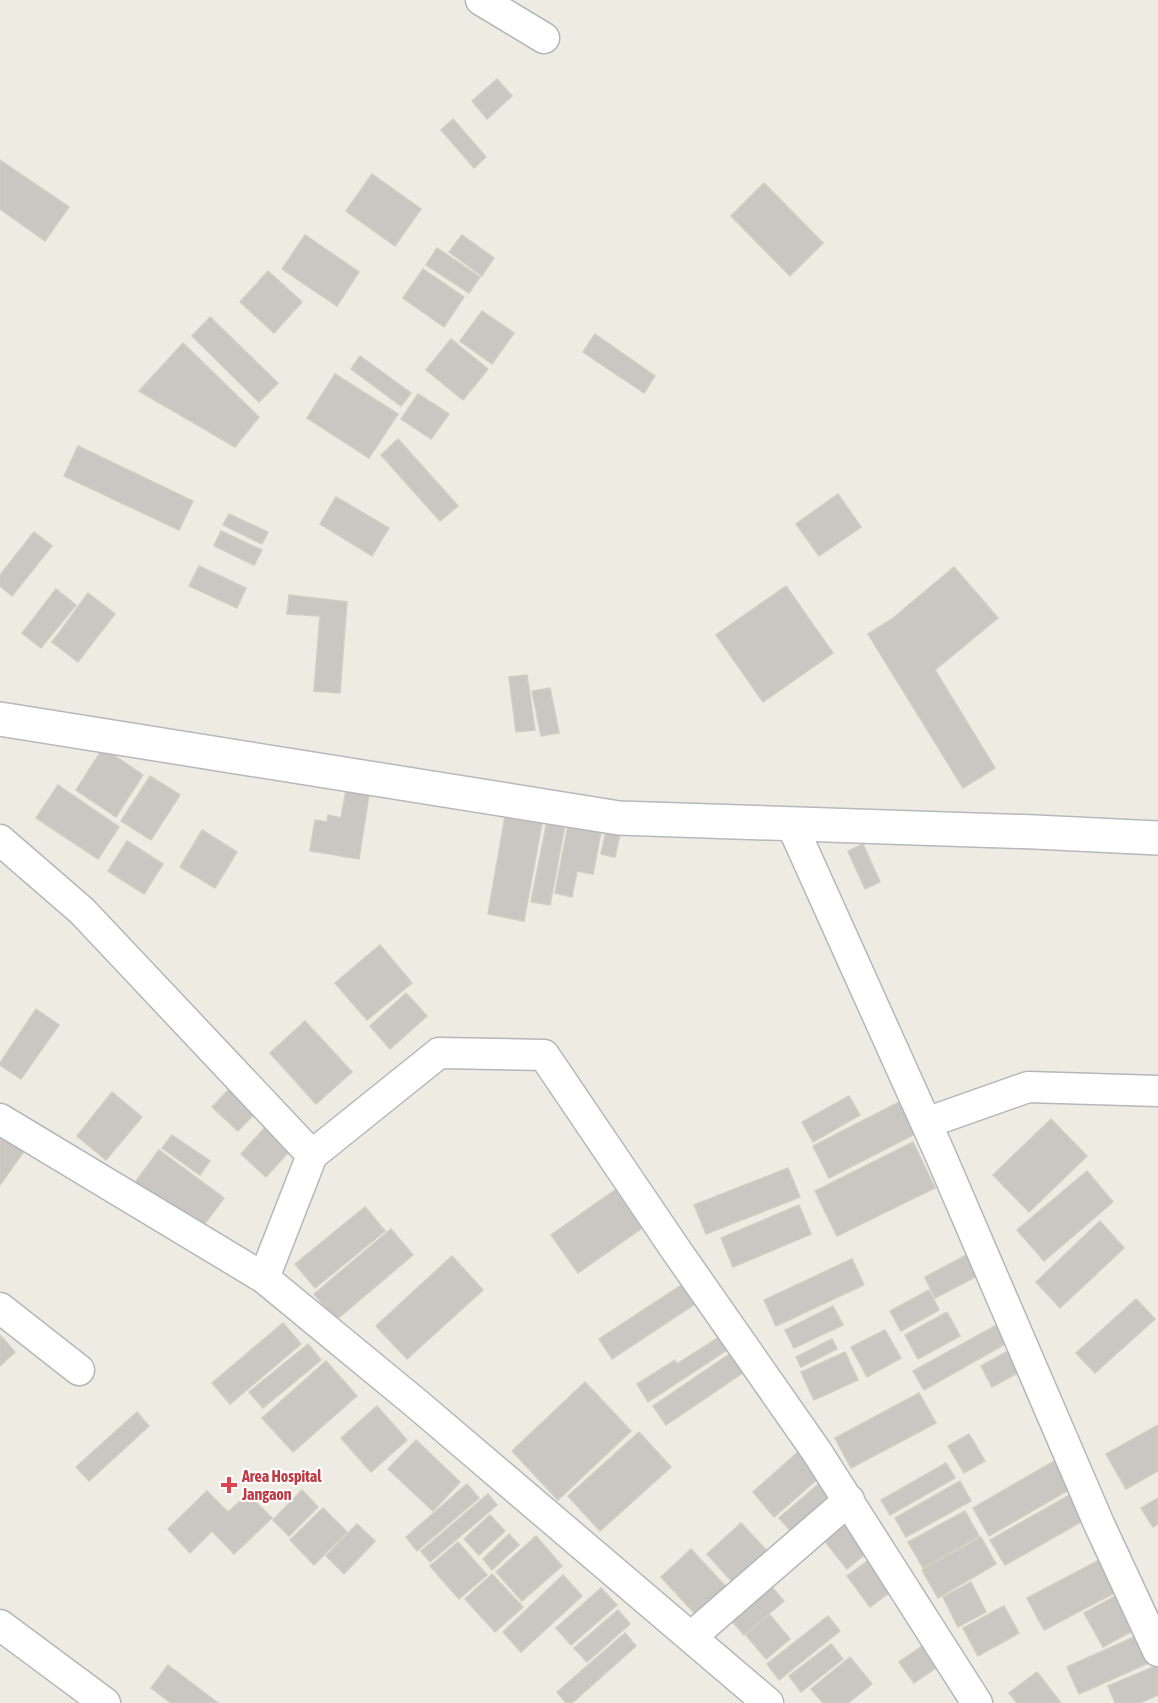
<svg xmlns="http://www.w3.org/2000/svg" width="1158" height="1703" font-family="'Asap Condensed',sans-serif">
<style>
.building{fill:#cac6c1;stroke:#d2cdc2;stroke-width:1.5}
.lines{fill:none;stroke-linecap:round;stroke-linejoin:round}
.street-casing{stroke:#b4b6ba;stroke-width:33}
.secondary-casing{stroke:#b5b8bd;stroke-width:36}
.street{stroke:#fff;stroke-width:30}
.secondary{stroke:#fff;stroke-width:33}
.health-dot{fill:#e0444e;stroke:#fff;stroke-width:2}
.labels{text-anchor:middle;stroke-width:4.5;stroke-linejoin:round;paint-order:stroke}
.health-label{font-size:16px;font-weight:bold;fill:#be3a42;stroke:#fff;text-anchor:start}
</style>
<rect width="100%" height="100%" fill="#eeebe3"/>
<path class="building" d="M497 79 512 96 487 119 472 101Z
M453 119 486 157 474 168 441 130Z
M0 160 69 207 45 241 0 209Z
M372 174 421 209 395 246 346 211Z
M764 183 823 243 790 276 731 216Z
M305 235 359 272 337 306 282 269Z
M462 235 494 258 482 276 449 252Z
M437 248 480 277 469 293 426 265Z
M423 269 464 297 444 327 403 298Z
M268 271 302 302 274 333 240 302Z
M482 311 514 333 492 364 460 341Z
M210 317 278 383 259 402 192 336Z
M595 334 655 376 644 393 583 352Z
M451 339 488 369 463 400 426 370Z
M183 343 259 417 235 447 139 391Z
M360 356 411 393 401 406 351 369Z
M335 374 398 414 369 458 307 418Z
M418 394 449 414 431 439 401 419Z
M398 439 458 506 440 521 381 455Z
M78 446 193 501 179 530 64 476Z
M838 494 861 527 819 556 796 524Z
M336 497 389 528 372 556 320 524Z
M229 514 268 532 262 544 223 525Z
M221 531 262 550 254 565 214 546Z
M34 532 52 546 12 596 0 586V575Z
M199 566 246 588 237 608 189 586Z
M954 567 998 618 935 670 995 768 963 788 868 634 892 619Z
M786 586 833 653 763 702 716 635Z
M56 589 76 605 41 648 22 633Z
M88 593 115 614 78 662 52 642Z
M289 595 347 602 340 693 314 691 320 616 287 614Z
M527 675 535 730 516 732 509 677Z
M550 688 559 733 541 736 532 691Z
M103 748 143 775 116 817 76 790Z
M150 776 180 795 151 840 121 821Z
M347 784 370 788 359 859 310 851 315 820 327 822 328 815 341 818Z
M58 785 119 827 98 859 36 818Z
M506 811 543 818 524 921 488 914Z
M547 821 565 825 550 905 531 902Z
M568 825 601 832 593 874 577 871 572 897 555 893Z
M202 830 237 852 215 888 180 867Z
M606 831 620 834 615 857 601 854Z
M127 841 163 864 144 894 108 871Z
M863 844 880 882 865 889 848 851Z
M380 945 412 983 367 1020 335 983Z
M406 993 427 1016 390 1049 370 1026Z
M36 1009 59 1025 21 1079 0 1065V1063Z
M305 1021 352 1072 316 1104 270 1053Z
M235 1083 260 1108 238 1131 212 1107Z
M112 1092 142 1117 106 1160 77 1136Z
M849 1096 860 1115 813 1142 802 1122Z
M907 1098 923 1130 829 1178 813 1146Z
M1051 1119 1087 1156 1029 1212 993 1175Z
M270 1122 295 1145 266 1177 241 1154Z
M0 1131 27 1147 0 1185Z
M172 1135 210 1161 200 1175 162 1148Z
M913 1142 935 1188 837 1236 815 1191Z
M159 1150 224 1198 198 1233 133 1185Z
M788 1168 800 1197 706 1234 694 1205Z
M1087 1171 1113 1202 1044 1261 1017 1230Z
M615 1190 642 1228 578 1273 551 1235Z
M799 1205 811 1234 733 1267 721 1238Z
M365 1207 385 1231 315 1288 295 1264Z
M1100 1221 1124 1248 1060 1308 1036 1282Z
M391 1229 413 1255 336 1320 314 1294Z
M974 1251 985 1272 935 1298 925 1277Z
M452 1256 483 1290 407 1359 376 1326Z
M852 1259 864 1285 776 1326 764 1300Z
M689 1280 701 1300 612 1359 599 1339Z
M929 1290 939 1310 901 1331 890 1311Z
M1136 1299 1155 1319 1095 1373 1076 1353Z
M833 1306 843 1325 794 1348 785 1330Z
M947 1312 960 1336 918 1359 905 1335Z
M1004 1321 1014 1339 924 1390 913 1371Z
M283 1323 301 1344 230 1404 212 1383Z
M885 1330 901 1358 867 1377 851 1347Z
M724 1334 733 1346 648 1402 637 1384 675 1360 677 1364Z
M0 1335 15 1352 0 1366Z
M832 1339 837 1349 801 1367 796 1357Z
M308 1344 321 1360 263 1408 249 1392Z
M1015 1347 1027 1368 992 1387 981 1366Z
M734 1351 747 1370 666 1425 653 1406Z
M845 1352 858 1380 814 1400 801 1372Z
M326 1361 357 1396 293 1452 262 1418Z
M585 1382 631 1431 558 1500 512 1451Z
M919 1393 936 1423 851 1468 835 1438Z
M377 1406 407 1440 371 1472 341 1438Z
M137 1412 149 1426 89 1481 76 1467Z
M1158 1425V1471L1126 1489 1106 1454Z
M639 1432 671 1467 600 1531 568 1496Z
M969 1434 985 1461 964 1473 948 1446Z
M416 1440 460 1482 433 1511 388 1469Z
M799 1451 821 1476 774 1517 753 1492Z
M1056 1460 1072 1488 989 1536 973 1508Z
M946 1463 955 1478 890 1515 881 1500Z
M823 1480 838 1498 795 1536 779 1518Z
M960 1481 971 1501 906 1537 895 1518Z
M467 1484 479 1498 417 1551 406 1537Z
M302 1490 318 1507 289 1536 273 1520Z
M207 1491 228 1512 248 1494 272 1518 234 1554 212 1531 190 1553 168 1529Z
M1073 1493 1088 1518 1005 1565 990 1540Z
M488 1494 497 1505 430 1562 421 1551Z
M1158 1498V1524L1153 1527 1141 1508Z
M323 1508 347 1532 314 1565 290 1540Z
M965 1511 979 1536 923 1568 908 1542Z
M490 1515 505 1531 479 1555 464 1539Z
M844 1522 869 1551 847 1569 823 1539Z
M741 1523 768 1552 734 1584 707 1554Z
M357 1524 375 1541 344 1574 326 1556Z
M509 1534 519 1545 492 1570 483 1559Z
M536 1536 562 1566 522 1601 496 1572Z
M981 1537 996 1564 938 1598 922 1570Z
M458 1542 487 1575 459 1599 430 1566Z
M691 1549 728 1589 697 1616 661 1577Z
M1107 1556 1124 1588 1044 1630 1027 1598Z
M873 1557 896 1588 870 1607 847 1576Z
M492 1574 523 1607 495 1632 465 1599Z
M563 1575 582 1596 521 1652 503 1632Z
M764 1578 784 1601 744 1635 724 1612Z
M971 1582 986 1612 958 1627 943 1597Z
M601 1588 617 1605 571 1645 556 1628Z
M1121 1593 1140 1627 1103 1647 1084 1613Z
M1004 1606 1019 1633 978 1656 963 1628Z
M618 1610 630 1624 587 1662 574 1648Z
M770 1615 790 1639 766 1659 746 1635Z
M828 1616 840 1631 779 1680 767 1664Z
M1145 1632 1158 1659 1079 1694 1067 1667Z
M625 1633 636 1646 572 1703H566L557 1692Z
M931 1640 946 1661 914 1683 899 1662Z
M831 1644 843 1659 801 1692 789 1676Z
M850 1657 872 1684 848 1703H823L811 1689Z
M168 1665 218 1703H171L151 1688Z
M1158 1665V1695L1140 1703H1115L1108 1686Z
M1037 1672 1061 1703H1017L1009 1693Z"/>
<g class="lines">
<defs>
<path id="street" d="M481 0 544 38
M791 823 940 1154 1099 1524 1158 1651
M0 840 82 911 312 1155
M0 1119 264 1278
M926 1123 1028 1087 1158 1091
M0 1308 79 1370
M0 1625 105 1703
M691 1637 849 1500
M768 1703 417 1404 264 1278 312 1155 439 1053 544 1055 676 1250 817 1452 977 1703"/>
<path id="secondary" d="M0 719 619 818 1035 832 1158 838"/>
</defs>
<use href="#street" class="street-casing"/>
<use href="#secondary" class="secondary-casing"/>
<use href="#street" class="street"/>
<use href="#secondary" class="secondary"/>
</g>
<path class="health-dot" d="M226 1476h6v6h6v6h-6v6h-6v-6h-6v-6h6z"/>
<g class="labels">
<g class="health-label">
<text x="242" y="1482">Area Hospital<tspan x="242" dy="18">Jangaon</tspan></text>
</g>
</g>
</svg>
